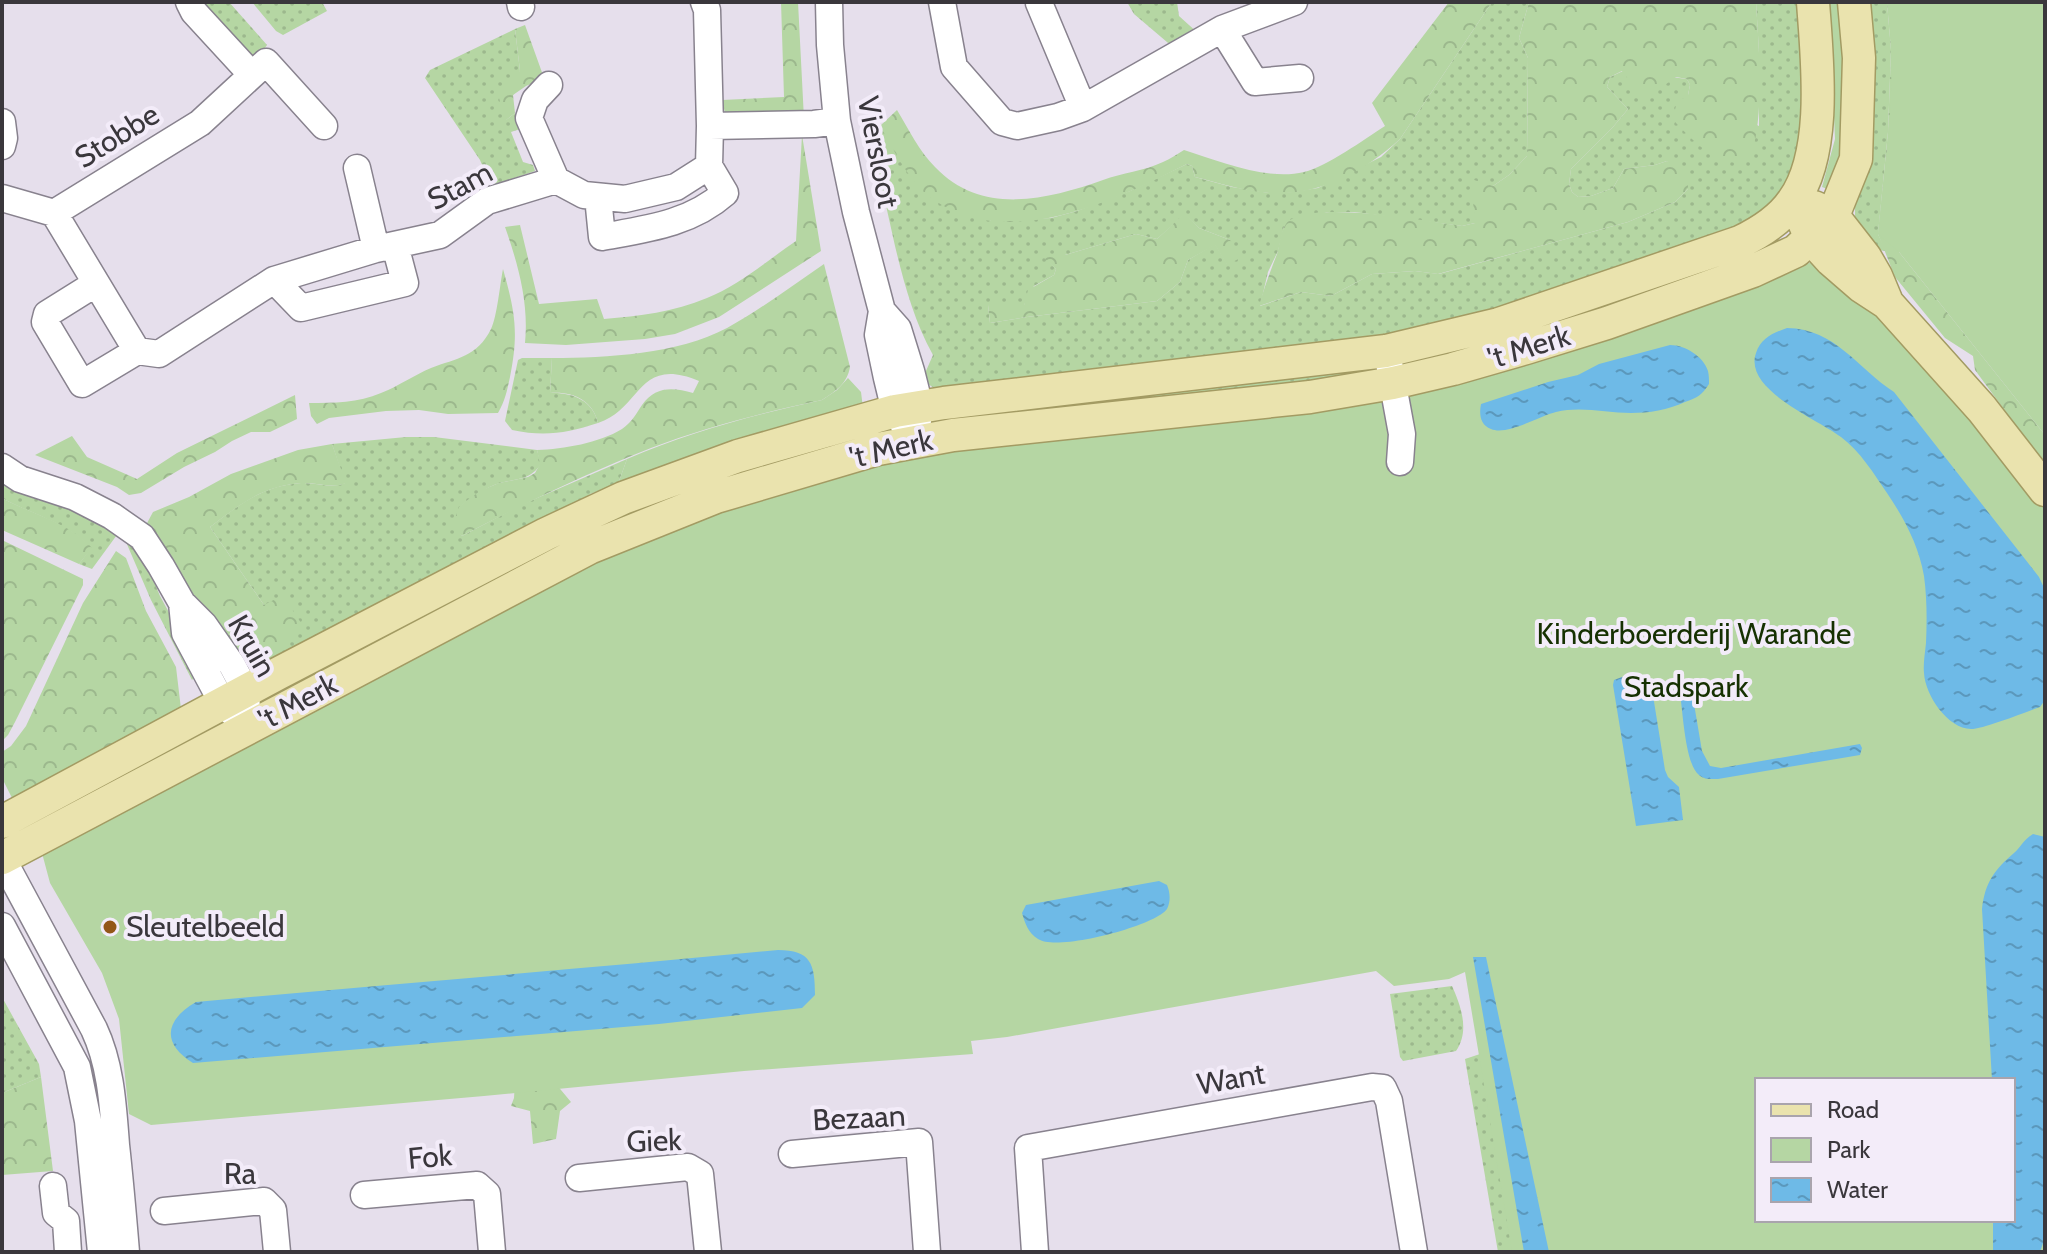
<svg xmlns="http://www.w3.org/2000/svg" width="2047" height="1254" font-family="Cabin,sans-serif">
<style>
.grass{fill:url(#grass-dots);fill-rule:evenodd}
.forest{fill:url(#forest-crowns)}
.park{fill:#b5d6a3;fill-rule:evenodd}
.water{fill:url(#water-ripples)}
.lines{fill:none;stroke-linecap:round;stroke-linejoin:round}
.minor-casing{stroke:#88828e;stroke-width:29}
.major-casing{stroke:#a39b63;stroke-width:35}
.minor{stroke:#fff;stroke-width:26}
.major{stroke:#eae3ae;stroke-width:32}
.poi-dot{fill:#935718;stroke:#f3ecf9;stroke-width:3}
.labels{text-anchor:middle;stroke-width:8;stroke-linejoin:round;paint-order:stroke}
.street-label{font-size:30px;fill:#3a373c;stroke:#f3ecf9}
.park-label{font-size:30px;fill:#163102;stroke:#f3ecf9}
.poi-label{font-size:30px;fill:#3a373c;stroke:#f3ecf9;text-anchor:start}
</style>
<defs>
<pattern id="grass-dots" width="8" height="8" patternUnits="userSpaceOnUse" patternTransform="scale(2)"><rect width="8" height="8" fill="#b5d6a3"/><path d="M2 2h.1M6 6h.1" fill="none" stroke="#9cb88d" stroke-width="1.8" stroke-linecap="round"/></pattern>
<pattern id="forest-crowns" width="20" height="18" patternUnits="userSpaceOnUse" patternTransform="scale(2)"><rect width="20" height="18" fill="#b5d6a3"/><path d="M2 6a3 3 0 1 1 6 0M12 15a3 3 0 1 1 6 0" fill="none" stroke="#9cb88d"/></pattern>
<pattern id="water-ripples" width="26" height="14" patternUnits="userSpaceOnUse" patternTransform="scale(2)"><rect width="26" height="14" fill="#6ebae7"/><path d="M2 4q2-2 4 0t4 0M15 11q2-2 4 0t4 0" fill="none" stroke="#5b98bc"/></pattern>
</defs>
<rect width="100%" height="100%" fill="#e6dfec"/>
<path class="grass" d="M202 2H229L267 45 253 64Z
M252 2H322L327 11 283 35 276 31Z
M1127 2H1177L1179 16 1199 34 1174 48 1134 14Z
M1492 2H1529L1519 38 1528 58 1527 156 1509 175 1493 186 1475 223 1462 226 1354 212H1327L1284 227 1278 251 1268 272 1260 306 1301 292 1331 296 1372 274 1415 271 1439 274 1628 222 1675 202 1688 189 1667 161 1655 165 1624 169 1613 188 1591 196 1578 197 1572 192 1569 184 1571 169 1613 127 1628 109 1607 87 1610 77 1623 71 1687 79 1690 85 1688 95 1759 126V52L1756 2H1801L1803 163 1757 224 1567 291 1368 343 954 389 934 388 922 380 933 355C914 321 904 283 895 246 884 198 874 149 865 101L911 175 991 221 1051 218 1077 211 1130 191 1187 164 1192 166 1195 177 1232 187 1269 193 1293 192 1318 188 1381 157 1400 139ZM1185 214 1199 228 1230 240 1227 264 1215 244 1188 260 1180 282 1157 301 1027 317 990 323 988 305H1024L1034 286 1054 275 1056 269 1043 255H1065L1136 234 1157 239Z
M1865 2H1887L1891 50 1888 132 1878 234 1886 251 1869 249 1855 226V207L1868 153Z
M515 29 520 71 506 120 515 113 520 129 511 132 523 162 533 165 535 171 491 186 480 160 425 78 430 70Z
M522 358H552L550 393C572 392 593 400 598 423 567 433 545 437 512 430L505 421 518 360Z
M1354 364 1356 380 962 424 960 409Z
M406 437H434L537 450 541 464C529 481 518 478 500 483 484 488 472 497 460 507L459 532 462 536 521 505 627 459 618 484 590 494 580 509 278 657 264 605 210 527C240 504 262 486 301 483 316 482 331 489 345 483L332 444Z
M2 475 122 528 92 569 79 564 91 548C68 523 31 514 2 498Z
M131 537 143 555 160 596 179 631 197 674 192 680 151 600 126 542Z
M1452 986C1461 1006 1470 1031 1456 1051L1403 1061 1400 1057 1390 994Z
M2 997 39 1064 41 1077 2 1093Z
M1489 1051 1524 1252H1498L1465 1059Z"/>
<path class="forest" d="M781 2H798L804 119 727 121 722 100 784 97Z
M1449 2H1492L1400 139C1364 172 1319 196 1269 193 1244 191 1219 183 1195 177L1192 166 1187 164C1116 200 1009 252 934 200 909 183 895 151 880 126L897 110C909 130 919 151 935 167 982 216 1046 200 1103 180 1122 173 1144 171 1163 162 1170 159 1177 154 1184 150 1219 161 1267 181 1304 172 1328 166 1363 140 1385 126L1372 103Z
M1529 2H1756C1759 51 1765 114 1750 160 1722 171 1694 142 1676 123 1673 108 1675 103 1688 95L1690 85 1687 79 1676 77 1644 100 1622 71 1610 77 1607 87 1628 109 1613 127 1571 169 1569 184 1572 192 1578 197 1591 196 1613 188 1624 169 1655 165 1667 161 1684 169 1688 178V189L1675 202 1628 222 1438 274 1415 271 1372 274 1331 296 1301 292 1259 306C1264 288 1270 272 1277 254 1280 244 1280 233 1286 224 1306 198 1429 222 1462 226L1475 223 1471 179 1493 186 1509 175 1527 156 1528 58 1519 38Z
M1887 2H1912L1899 252 2045 435V465L1975 370 1973 356 1945 338 1895 277 1878 234 1888 132 1891 50Z
M525 25 544 78 526 86 513 95 515 113 505 121 497 90 520 71 515 29Z
M802 135 821 251 719 317 675 334 645 339 566 345 525 343C529 303 518 264 505 227L520 225 539 304 597 299 604 319C639 316 674 312 707 298 739 285 768 260 796 241Z
M1185 213 1199 228 1230 240 1242 257 1227 265 1215 245 1188 260 1180 282 1157 301 1027 317 990 323 988 305H1024L1028 290 1054 275 1056 269 1041 255H1065L1136 234 1157 239Z
M824 264 850 367C847 384 836 391 822 400 765 412 706 427 651 448 587 473 524 504 462 536L452 527 459 507 470 498 482 490 499 483 528 477 535 473 540 464 537 450C564 449 599 443 622 429 632 422 636 414 642 405 655 386 673 387 693 393L699 381C637 355 642 409 598 423 593 400 572 391 550 393L552 358C607 358 678 354 727 328 761 309 792 286 824 264Z
M503 269C515 312 519 332 510 377 507 391 505 401 498 413L448 414 419 410 386 411 329 418 317 424 311 416 309 403C334 403 358 403 381 393 399 386 414 375 431 368 457 358 477 357 491 329 497 317 500 284 503 269Z
M295 395 297 419 270 432H251L232 441 215 452 184 467 141 493 129 495 117 487 35 455 72 436 87 457 137 479 177 453Z
M332 444 346 483C331 489 317 482 302 483 262 486 241 504 210 527L264 605 283 595 301 623 278 657 249 667 239 664 146 525 153 512 189 497 231 474 298 450Z
M2 498C32 514 68 522 92 548L79 564 2 530Z
M4 541 83 579V585L15 722 8 735 2 741V557Z
M116 551 126 558 146 611 176 667 181 709 13 800 2 778V752L11 746 26 726 83 603Z
M516 1064 551 1078 571 1102 560 1111 556 1139 533 1144 530 1111 511 1106 514 1098Z
M41 1077 53 1171 2 1175V1093Z"/>
<path class="park" d="M1829 2H1844L1849 150 1833 191 1822 187 1835 139Z
M1887 2H2045V435L1899 252 1878 234C1886 158 1898 78 1887 2Z
M1812 262 1854 285 2045 501V1252H1512L1465 972 1449 979 1394 986 1376 971 1007 1037 971 1041 973 1054 744 1071 484 1096 151 1125 129 1114 119 1019 102 973 50 883 42 853 663 527 891 461 972 446 1161 428 1771 277ZM1757 1080H2013V1220H1757Z
M848 378 861 392 863 408 618 484 627 459C690 432 756 414 822 400L837 390Z"/>
<path class="water" d="M1787 328C1836 329 1857 368 1894 392L2039 577 2045 590V700L2040 707C2026 712 1983 729 1971 729 1948 729 1925 695 1924 673 1923 664 1925 653 1926 643 1927 621 1927 598 1924 576 1919 546 1904 518 1887 493 1874 474 1860 451 1841 437 1818 419 1743 390 1756 353 1761 338 1773 333 1787 328Z
M1670 345C1685 345 1703 356 1708 371 1709 375 1709 380 1709 384 1702 395 1697 398 1685 402 1668 410 1649 413 1631 413 1606 413 1581 406 1556 412 1539 416 1507 436 1491 429 1480 425 1479 414 1481 404L1548 382 1578 375 1599 364Z
M1622 677 1637 678 1651 683 1665 770 1668 777 1679 787 1683 820 1636 826 1613 685 1614 680Z
M1692 692 1702 751 1710 766 1721 768 1860 744 1862 748 1860 755 1718 779C1711 779 1705 780 1699 775 1685 764 1683 712 1680 694Z
M2033 834 2045 837V1237L2040 1252H1993V1220H2013V1080H1992L1982 909C1985 882 1995 869 2014 853 2022 846 2022 841 2033 834Z
M1159 881 1167 885C1170 892 1171 901 1167 909 1155 926 1057 952 1038 939 1028 933 1025 923 1022 913L1026 905Z
M778 950C811 950 815 964 815 995L802 1008 659 1024 193 1063C161 1043 165 1020 196 1002 390 984 584 969 778 950Z
M1473 957H1486L1549 1252H1524Z"/>
<g class="lines">
<defs>
<path id="minor" d="M520 2 521 7
M829 2 830 45 837 121 856 212 882 311 878 335 887 378 895 411 915 442
M942 2 954 67 1002 122 1017 126 1058 117 1083 108 1222 29 1294 2
M1039 3 1083 108
M1222 29 1255 82 1300 78
M252 75 266 62 324 126
M549 85 535 100 529 118 556 180
M2 122 4 138 2 146
M710 126 814 124 837 121
M357 168 376 249
M598 197 602 237C646 229 690 224 725 193L709 166 710 126 707 10 704 2
M2 198 54 213 200 123 252 75 194 12 189 2
M54 213 137 351 159 354 274 280 376 249 440 235 487 201 556 180 584 195 625 199 676 187 709 166
M274 280 301 308 405 283 395 245
M95 284 47 314 45 322 82 384 137 351
M882 311 898 329 911 371 920 407 917 427
M1389 363 1402 434 1400 462
M2 467 20 479 75 497 112 516 142 537 161 566 182 603 204 625 232 665 246 691 247 711
M182 603 185 633 223 704 237 717
M2 858 94 1029C111 1065 113 1106 116 1145 120 1181 123 1216 126 1252
M2 926 77 1067 88 1121 101 1252
M792 1154 919 1142 927 1252
M579 1178 688 1167 700 1174 708 1252
M53 1186 56 1213 66 1221 68 1252
M364 1195 477 1185 487 1194 492 1252
M164 1211 264 1201 273 1210 277 1252
M1035 1252 1028 1148 1372 1087 1383 1088 1389 1101 1414 1252"/>
<path id="major" d="M1814 207 1833 216 1865 257 1876 276 1886 300
M1803 220 1811 238 1831 260 1861 286 1887 303 1982 409 2045 490
M2 822 279 673 546 534 623 498 738 456 895 411 944 403 1386 351 1499 324 1740 242C1761 232 1780 220 1793 201 1828 153 1817 59 1813 2
M2 858 589 548 716 497 878 449 953 435 1310 397 1393 383 1453 369 1526 348 1607 323 1753 271 1796 251 1833 216 1856 159 1859 58 1854 2"/>
</defs>
<use href="#minor" class="minor-casing"/>
<use href="#major" class="major-casing"/>
<use href="#minor" class="minor"/>
<use href="#major" class="major"/>
</g>
<circle class="poi-dot" cx="110" cy="927" r="8"/>
<g class="labels">
<g class="street-label">
<text transform="translate(117 136) rotate(-32)" y="10">Stobbe</text>
<text transform="translate(878 152) rotate(79)" y="10">Viersloot</text>
<text transform="translate(460 186) rotate(-28)" y="10">Stam</text>
<text transform="translate(1529 347) rotate(-17)" y="10">'t Merk</text>
<text transform="translate(891 449) rotate(-13)" y="10">'t Merk</text>
<text transform="translate(252 646) rotate(60)" y="10">Kruin</text>
<text transform="translate(298 702) rotate(-28)" y="10">'t Merk</text>
<text transform="translate(1231 1079) rotate(-10)" y="10">Want</text>
<text transform="translate(859 1118) rotate(-3)" y="10">Bezaan</text>
<text transform="translate(654 1141) rotate(-2)" y="10">Giek</text>
<text transform="translate(430 1157) rotate(-5)" y="10">Fok</text>
<text x="240" y="1184">Ra</text>
</g>
<g class="park-label">
<text x="1694" y="644">Kinderboerderij Warande</text>
<text x="1686" y="697">Stadspark</text>
</g>
<g class="poi-label">
<text x="126" y="937">Sleutelbeeld</text>
</g>
</g>
<rect width="2047" height="1254" fill="none" stroke="#3a373c" stroke-width="8"/>
<rect x="1755" y="1078" width="260" height="144" fill="#f3ecf9" stroke="#a9a4ad" stroke-width="2"/>
<rect x="1771" y="1104" width="40" height="12" fill="#eae3ae" stroke="#a9a4ad" stroke-width="2"/>
<text x="1827" y="1118" font-size="24" fill="#3a373c">Road</text>
<rect x="1771" y="1138" width="40" height="24" fill="#b5d6a3" stroke="#a9a4ad" stroke-width="2"/>
<text x="1827" y="1158" font-size="24" fill="#3a373c">Park</text>
<rect x="1771" y="1178" width="40" height="24" fill="url(#water-ripples)" stroke="#a9a4ad" stroke-width="2"/>
<text x="1827" y="1198" font-size="24" fill="#3a373c">Water</text>
</svg>
